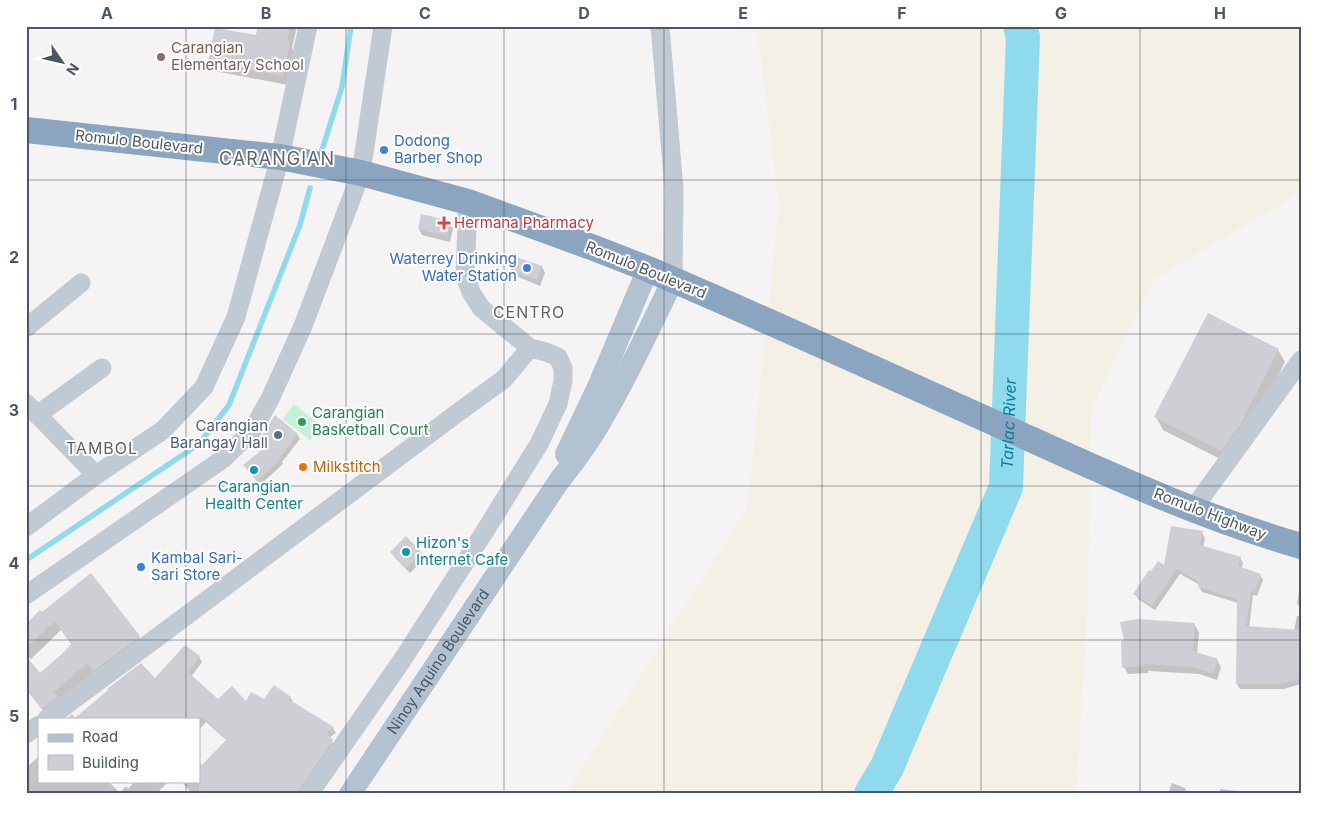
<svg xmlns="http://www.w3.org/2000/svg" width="1327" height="820" font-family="Inter,sans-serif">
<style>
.green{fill:#c3f1d5}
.sand{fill:#f5f0e5}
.shadow{fill:#0003}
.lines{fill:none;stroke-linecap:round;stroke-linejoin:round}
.stream{stroke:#90daee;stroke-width:5.5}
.river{stroke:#90daee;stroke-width:34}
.building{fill:#cdcfd5}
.minor{stroke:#c1cad2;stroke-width:19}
.major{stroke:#b3c2d1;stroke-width:22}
.highway{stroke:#8ba5c1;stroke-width:26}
.grid{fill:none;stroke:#4a5661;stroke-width:1;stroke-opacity:0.55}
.education-dot{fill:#8d6e63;stroke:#fff;stroke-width:2}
.shop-dot{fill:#3f7fe0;stroke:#fff;stroke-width:2}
.health-dot{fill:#e0444e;stroke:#fff;stroke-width:2}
.leisure-dot{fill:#2e9e5b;stroke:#fff;stroke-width:2}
.service-dot{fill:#5c6f8a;stroke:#fff;stroke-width:2}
.food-dot{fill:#e8710a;stroke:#fff;stroke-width:2}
.culture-dot{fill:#0f9aa8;stroke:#fff;stroke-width:2}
.labels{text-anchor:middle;stroke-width:4;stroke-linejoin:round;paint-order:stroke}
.education-label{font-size:15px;fill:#785e54;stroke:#fff;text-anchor:start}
.shop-label{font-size:15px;fill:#366cbe;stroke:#fff;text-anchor:start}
.street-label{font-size:15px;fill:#4a5661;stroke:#fff}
.health-label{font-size:15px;fill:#be3a42;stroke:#fff;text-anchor:start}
.leisure-label{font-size:15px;fill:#27864d;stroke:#fff;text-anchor:start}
.service-label{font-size:15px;fill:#4e5e75;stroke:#fff;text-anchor:end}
.food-label{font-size:15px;fill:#c56008;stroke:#fff;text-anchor:start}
.culture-label{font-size:15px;fill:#0d838f;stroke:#fff}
.neighbourhood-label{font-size:16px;letter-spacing:1px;fill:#5f6368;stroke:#fff}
.water-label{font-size:16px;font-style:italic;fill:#0c7c9b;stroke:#fff}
.quarter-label{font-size:18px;letter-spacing:1px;fill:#5f6368;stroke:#fff}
.neatline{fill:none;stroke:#4a5661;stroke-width:2}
.grid-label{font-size:16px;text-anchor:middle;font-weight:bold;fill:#4a5661}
</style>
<rect width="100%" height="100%" fill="#f5f3f3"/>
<path class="green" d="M294 404 321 426 310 440 283 419Z"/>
<path class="sand" d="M757 26H1301V192L1153 280 1091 410 1088 601 1076 794H566L747 509 779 206Z"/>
<path class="shadow" d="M260 26H297L292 48 294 52 288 85 214 71 209 62 257 37Z
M450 222 453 228 450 242 422 235 419 229Z
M542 267 545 273 540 286 516 276 512 270Z
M1278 350 1285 362 1247 437 1228 463 1163 430 1156 417Z
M297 434 300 439 282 462 283 464 260 485 245 466 268 446 264 443 262 439Z
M1202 533 1205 538 1203 547 1240 558 1243 563 1241 569 1260 575 1263 580 1257 596 1253 595 1249 628 1294 631 1297 616H1301V684L1284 689H1240L1237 684 1238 603 1202 592 1199 587 1200 585 1180 574 1155 610 1138 599 1135 594Z
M392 552 421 554 424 560 410 573 395 558Z
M91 575 139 637 144 647 100 680 94 672 60 702 49 718 26 689V673L39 675 72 645 61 630 31 659 26 655V625Z
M1300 588H1301V606L1298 605 1297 603Z
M1194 624 1199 632 1197 654 1217 660 1221 667 1217 680 1199 674 1148 671V673L1128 674 1124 667Z
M185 646 199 657 202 662 191 677 218 701 247 703 290 697 293 702 333 728 336 733 329 738 335 746 302 794H192L181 781H199V762L203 766 227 741 206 722 199 730V719L155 679Z
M39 756V781H108L120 793 126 786 128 789 135 781H169L156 794H26V768Z
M1172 783 1185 788 1188 794H1168Z
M1220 789 1237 791 1238 794H1220Z"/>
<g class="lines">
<path class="stream" d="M322 150 342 87 351 26
M26 560 199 444 229 405 300 225 310 188"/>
<path class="river" id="s1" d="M871 794 887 767 1006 487 1023 37 1020 26"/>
</g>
<path class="building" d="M258 26H290L287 41 290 42 283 76 208 62 215 28 256 35Z
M421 214 451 221 447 236 418 229Z
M516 257 542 266 537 280 511 271Z
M1208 313 1279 349 1240 425 1221 451 1154 417Z
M275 415 298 434 280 457 282 458 257 481 243 465 268 445 260 439Z
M1171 526 1203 531 1200 545 1241 557 1238 566 1261 574 1254 592 1251 591 1246 626 1301 630V679L1280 684H1236L1237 599 1198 587 1199 582 1177 569 1152 606 1133 594 1149 570 1151 571 1158 561 1164 565Z
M406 536 422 553 406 568 390 552Z
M91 573 140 636 93 671 87 663 54 692 58 697 42 708 26 688V656L40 673 63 653 72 643 55 621 26 648V624L40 610 42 612Z
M1137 619 1195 623 1193 651 1218 659 1213 674 1194 667 1144 664V666L1122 668 1121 641 1124 640 1120 622Z
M185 645 200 656 188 672 218 699 232 686 246 701 251 692 264 699 274 685 291 697 289 700 334 727 326 733 333 740 300 788 298 794H199V768L226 740 203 717 201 719H66L72 714 75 718 108 690 107 689 141 663 155 678Z"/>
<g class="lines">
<path class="minor" d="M660 26 674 189 673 280
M26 328 81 283
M26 403 96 475
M37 415 102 368
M1193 509 1301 360
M26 527 96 475 163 430 204 387 236 317 280 157 308 26
M26 595 223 459 252 431 270 399 303 326 361 173 383 26
M47 719 155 639 456 414 504 379 530 348
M26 734 39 725
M309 794 403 659 485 531 539 444 558 404 563 381V368L558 357 546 352 530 348 481 308 471 292 465 275 468 202"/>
<g class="major">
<path d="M566 454 598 387 648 269"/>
<path id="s2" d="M350 794 559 481C576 460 592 438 605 414 630 371 651 325 673 280"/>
</g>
<path class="highway" d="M26 130 280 157 361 173 468 202 594 248 648 269C772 322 894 378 1017 433 1110 475 1203 518 1301 546"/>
</g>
<path class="grid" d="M186 26V719M346 26V794M504 26V794M664 26V794M822 26V794M981 26V794M1140 26V794M26 180H1301M26 334H1301M26 486H1301M26 640H1301M186 781V794"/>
<circle class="education-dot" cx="161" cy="57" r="5"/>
<g class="shop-dot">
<circle cx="384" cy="150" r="5"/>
<circle cx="527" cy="268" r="5"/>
<circle cx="141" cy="567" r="5"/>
</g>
<path class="health-dot" d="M441.5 215.5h5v5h5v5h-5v5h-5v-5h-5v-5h5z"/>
<circle class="leisure-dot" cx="302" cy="422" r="5"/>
<circle class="service-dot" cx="278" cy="435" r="5"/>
<circle class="food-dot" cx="303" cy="467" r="5"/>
<g class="culture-dot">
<circle cx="254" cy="470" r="5"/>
<circle cx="406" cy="552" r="5"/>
</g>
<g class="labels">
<g class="education-label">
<text x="171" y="53">Carangian<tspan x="171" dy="17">Elementary School</tspan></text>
</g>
<g class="shop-label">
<text x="394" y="146">Dodong<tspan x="394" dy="17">Barber Shop</tspan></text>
<text x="517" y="264" text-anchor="end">Waterrey Drinking<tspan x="517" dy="17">Water Station</tspan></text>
<text x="151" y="563">Kambal Sari-<tspan x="151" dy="17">Sari Store</tspan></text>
</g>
<g class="street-label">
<text transform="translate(139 142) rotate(6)" y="5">Romulo Boulevard</text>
<text transform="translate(646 270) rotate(22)" y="5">Romulo Boulevard</text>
<text transform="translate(1210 514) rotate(21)" y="5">Romulo Highway</text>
<text dy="5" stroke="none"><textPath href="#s2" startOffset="159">Ninoy Aquino Boulevard</textPath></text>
</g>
<g class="health-label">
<text x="454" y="228">Hermana Pharmacy</text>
</g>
<g class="leisure-label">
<text x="312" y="418">Carangian<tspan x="312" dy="17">Basketball Court</tspan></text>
</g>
<g class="service-label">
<text x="268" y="431">Carangian<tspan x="268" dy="17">Barangay Hall</tspan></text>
</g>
<g class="food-label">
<text x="313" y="472">Milkstitch</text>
</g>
<g class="culture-label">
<text x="254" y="492">Carangian<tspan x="254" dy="17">Health Center</tspan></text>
<text x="416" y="548" text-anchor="start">Hizon's<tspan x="416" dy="17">Internet Cafe</tspan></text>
</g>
<g class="neighbourhood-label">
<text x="529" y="318">CENTRO</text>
<text x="102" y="454">TAMBOL</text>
</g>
<g class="water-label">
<text dy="6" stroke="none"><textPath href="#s1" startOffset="399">Tarlac River</textPath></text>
</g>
<g class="quarter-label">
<text x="277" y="165">CARANGIAN</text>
</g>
</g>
<rect width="1327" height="820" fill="none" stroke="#ffffff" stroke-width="55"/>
<rect x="38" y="718" width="162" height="65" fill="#ffffff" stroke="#b7bbc0"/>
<rect x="48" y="734" width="25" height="8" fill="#b3c2d1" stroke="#b7bbc0"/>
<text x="82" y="742" font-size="15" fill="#4a5661">Road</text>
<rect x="48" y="755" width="25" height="15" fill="#cdcfd5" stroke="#b7bbc0"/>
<text x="82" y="768" font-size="15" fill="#4a5661">Building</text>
<g transform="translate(62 62) rotate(124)" stroke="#ffffff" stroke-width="4" paint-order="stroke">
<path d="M0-4L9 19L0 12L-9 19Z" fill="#4a5661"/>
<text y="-8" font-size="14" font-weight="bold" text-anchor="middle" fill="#4a5661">N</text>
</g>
<rect x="28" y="28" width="1272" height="764" class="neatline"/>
<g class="grid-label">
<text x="107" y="19">A</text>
<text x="266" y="19">B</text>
<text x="425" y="19">C</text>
<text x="584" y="19">D</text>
<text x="743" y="19">E</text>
<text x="902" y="19">F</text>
<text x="1061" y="19">G</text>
<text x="1220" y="19">H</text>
<text x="14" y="110">1</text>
<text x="14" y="263">2</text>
<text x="14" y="416">3</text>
<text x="14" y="569">4</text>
<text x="14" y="722">5</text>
</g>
</svg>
